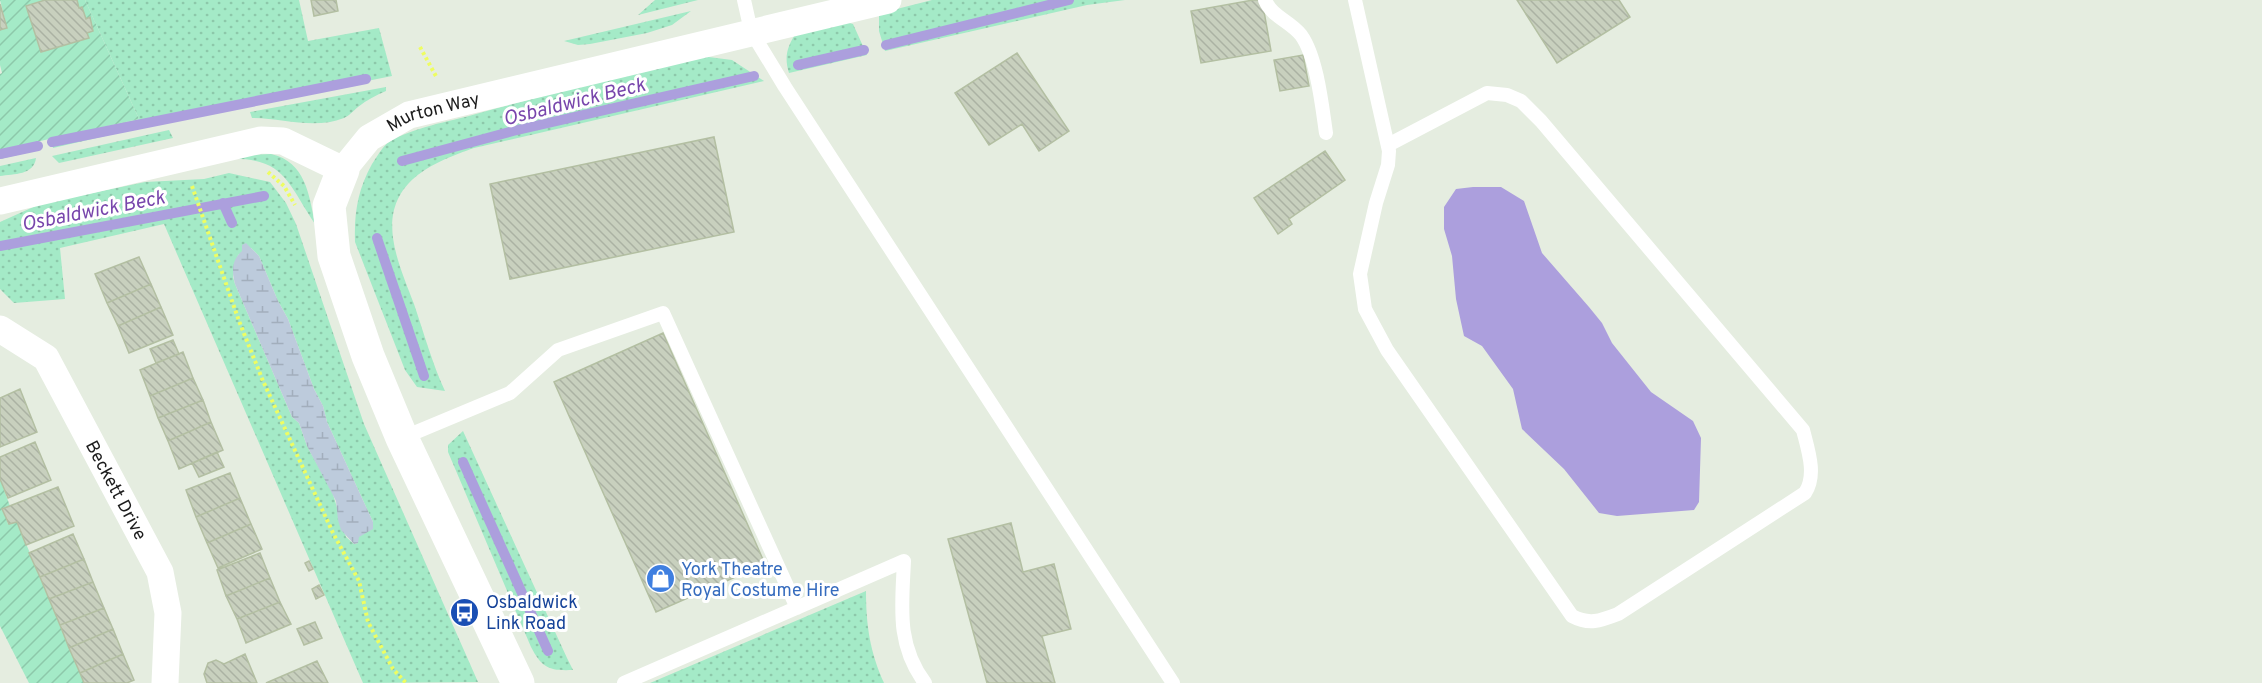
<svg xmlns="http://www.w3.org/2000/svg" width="2262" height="683" font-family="Overpass,sans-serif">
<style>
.grass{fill:url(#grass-dots);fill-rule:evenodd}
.wetland{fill:url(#wetland-marsh)}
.garden{fill:url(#garden-furrows)}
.water{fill:#ac9fdd}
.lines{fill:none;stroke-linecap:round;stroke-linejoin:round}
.stream{stroke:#ac9fdd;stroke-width:10}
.building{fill:url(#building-back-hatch);stroke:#b3bfa2;stroke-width:1.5}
.path{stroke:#eefd62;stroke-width:4;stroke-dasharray:3 3;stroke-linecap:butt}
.service{stroke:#fff;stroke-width:14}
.minor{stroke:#fff;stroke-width:27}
.tertiary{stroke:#fff;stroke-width:33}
.labels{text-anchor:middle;stroke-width:6;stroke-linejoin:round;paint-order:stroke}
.street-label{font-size:18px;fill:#1b1b1b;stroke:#fff}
.shop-label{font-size:18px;fill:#366cbe;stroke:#fff;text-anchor:start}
.transit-label{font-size:18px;fill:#164399;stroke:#fff;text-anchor:start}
.water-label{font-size:20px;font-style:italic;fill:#7846ac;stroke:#fff}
</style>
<defs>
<pattern id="grass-dots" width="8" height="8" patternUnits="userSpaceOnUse" patternTransform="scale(1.5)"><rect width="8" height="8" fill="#a4eac7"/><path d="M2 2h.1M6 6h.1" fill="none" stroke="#8dc8aa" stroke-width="1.8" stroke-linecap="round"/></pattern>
<pattern id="wetland-marsh" width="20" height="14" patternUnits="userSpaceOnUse" patternTransform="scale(1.5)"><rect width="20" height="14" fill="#bdcbdc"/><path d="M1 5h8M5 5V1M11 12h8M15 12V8" fill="none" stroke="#a2aebc"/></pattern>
<pattern id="garden-furrows" width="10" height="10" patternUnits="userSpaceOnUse" patternTransform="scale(1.5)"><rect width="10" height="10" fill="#a4eac7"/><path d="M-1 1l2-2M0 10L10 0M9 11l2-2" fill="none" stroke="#8dc8aa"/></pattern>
<pattern id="building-back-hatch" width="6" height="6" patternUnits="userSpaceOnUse" patternTransform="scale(1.5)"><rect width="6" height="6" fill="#c8d0be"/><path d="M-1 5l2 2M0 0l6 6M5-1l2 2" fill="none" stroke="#abb2a3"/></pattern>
</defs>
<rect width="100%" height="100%" fill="#e5ede0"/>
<path class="grass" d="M85 0H299L308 41 379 28 392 76 188 117 53 148 51 138 139 119Z
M655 0H698L638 15Z
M932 0H1125L1087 5 885 51 879 31V15L885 12Z
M691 11 672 25 647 33 590 44 578 45 564 41Z
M842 21 853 24 867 55 789 73C784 57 787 47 796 33Z
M701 56 732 60 764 81 474 148C431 163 386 182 393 238 396 260 406 283 414 304 424 333 432 363 445 391L417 387 405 370 355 242C354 213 358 189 372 164 377 157 382 147 389 142 414 127 448 122 476 114 551 93 626 75 701 56Z
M386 87V91C376 95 367 100 358 107 353 111 349 116 344 118 314 130 282 118 252 118L250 112Z
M169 130 173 138 59 163 52 156Z
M37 142 39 150 0 159V150Z
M271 154C306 162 309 195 315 224 287 182 284 156 225 159L248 155Z
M36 158C34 175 14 174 0 176V166Z
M229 173 270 182 286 203 296 224 364 424 478 682 363 683 164 224 60 248 65 299 14 303 0 289V222L40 204 145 182 204 179ZM251 248 259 256 278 301 288 319 314 389 323 406 327 422 373 522 358 537V543L354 544 346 537 332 491 307 446 299 423 292 417 235 284 233 277 238 255Z
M463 431 567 658 573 670C549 671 542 668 531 647L448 452V445Z
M866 591C866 625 870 652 884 683H650Z"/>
<path class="wetland" d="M246 243 259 256 278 301 288 319 314 389 323 406 327 422 373 522V529L359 537 358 543 354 544 341 530 338 520 336 501 307 446 299 423 292 417 235 284C232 271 231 261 242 251V245Z"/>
<path class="garden" d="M0 0H85L139 119 0 150V74L2 73 0 65V30L7 28Z
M0 479 10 506 3 509 8 524 17 522 84 683H29L0 626Z"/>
<path class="water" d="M1473 187H1501L1524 201 1542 253 1589 307 1602 323 1612 343 1651 392 1693 421 1701 438 1699 502 1694 510 1617 516 1599 513 1564 469 1522 429 1513 389 1482 346 1464 336 1456 299 1452 256 1444 229V207L1456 189Z"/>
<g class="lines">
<path class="stream" d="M886 45 1069 0
M798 65 864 50
M52 142 366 79
M0 154 38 146
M402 161 513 131 754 76
M223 203 232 223
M377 238 424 376
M0 246 264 196
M463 462 548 651"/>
</g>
<path class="building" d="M45 0H77L79 8 82 7 86 19 90 17 93 31 87 33 89 38 41 52 26 6Z
M311 0H336L338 11 314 16Z
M1253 0H1262L1271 51 1201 63 1191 11Z
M1517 0H1619L1630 17 1557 63Z
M0 4 7 28 0 30Z
M1017 53 1069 131 1039 151 1022 124 989 145 955 93Z
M1303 55 1309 86 1280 91 1274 60Z
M714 137 734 232 510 279 490 184Z
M1325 151 1345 180 1289 219 1292 224 1278 234 1254 198Z
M139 257 151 284 107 303 95 274Z
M151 284 161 307 118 326 107 303Z
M161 307 173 335 129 353 118 326Z
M663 333 765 564 656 612 554 382Z
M173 340 179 354 156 363 150 349Z
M183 352 193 378 150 396 140 370Z
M193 378 203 400 158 418 150 396Z
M20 389 37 432 0 447V398Z
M203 400 211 422 168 441 158 418Z
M211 422 223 450 179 469 168 441Z
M35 442 51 480 8 498 0 479V457Z
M217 452 224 467 199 477 192 463Z
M230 473 240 498 196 517 186 490Z
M58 487 74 526 26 545 17 522 9 524 2 509Z
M240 498 251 524 207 543 196 517Z
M1011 523 1023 572 1054 564 1071 629 1042 636 1055 683H987L948 539Z
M251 524 262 549 218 568 207 543Z
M73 534 84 559 40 577 29 553Z
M260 553 270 578 226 596 217 570Z
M84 559 93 582 49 599 40 577Z
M309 561 313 569 309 571 305 563Z
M270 578 280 602 237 619 226 596Z
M93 582 104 608 60 625 49 599Z
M319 585 324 595 316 599 312 589Z
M280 602 291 624 246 643 237 619Z
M104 608 113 629 69 648 60 625Z
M315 622 322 638 304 645 297 629Z
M113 629 123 654 80 673 69 648Z
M123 654 134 680 127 683H84L80 673Z
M245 654 257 683H207L204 674 208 663 216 660 224 664Z
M317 661 328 683H266Z"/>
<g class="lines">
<path class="path" d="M420 47 437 78
M268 172 284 186 295 205
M192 186 239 321 263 381 333 533 359 581 368 622 393 669 406 683"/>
<path class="service" d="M744 0 751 31 785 87 1173 683
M1265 0C1272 17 1290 21 1301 35 1317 57 1322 106 1326 133
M1355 0 1389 151 1388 165 1376 203 1360 274 1365 309 1387 350 1572 616C1589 625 1600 621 1618 614L1805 493C1817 475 1808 450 1803 430L1541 121 1521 101 1507 95 1487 93 1388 145
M402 438 510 393 558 350 663 313 797 608
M624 683 904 561C902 606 896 644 925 683"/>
<g class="minor">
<path id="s1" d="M0 201 261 140 283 141 343 170 369 138 409 115 888 0"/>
<path id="s2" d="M0 329 46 358 160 572 168 613 165 683"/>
</g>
<path class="tertiary" d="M343 170 329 206 334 256 368 356 402 438 518 683"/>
</g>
<defs>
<symbol id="shop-disc" viewBox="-11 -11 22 22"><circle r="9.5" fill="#3f7fe0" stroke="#fff"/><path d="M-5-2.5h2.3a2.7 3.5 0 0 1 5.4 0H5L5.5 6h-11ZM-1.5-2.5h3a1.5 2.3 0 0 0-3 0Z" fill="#fff"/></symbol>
<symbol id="bus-disc" viewBox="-11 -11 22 22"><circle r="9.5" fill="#1a4fb4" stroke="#fff"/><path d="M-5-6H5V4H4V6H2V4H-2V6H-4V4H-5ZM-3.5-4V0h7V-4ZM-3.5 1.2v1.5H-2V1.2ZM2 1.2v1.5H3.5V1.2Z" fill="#fff"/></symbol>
</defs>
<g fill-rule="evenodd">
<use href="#shop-disc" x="644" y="562" width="33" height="33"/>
<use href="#bus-disc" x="448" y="596" width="33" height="33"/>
</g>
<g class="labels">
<g class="street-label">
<text dy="6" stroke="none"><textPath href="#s1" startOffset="468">Murton Way</textPath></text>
<text dy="6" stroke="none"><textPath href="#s2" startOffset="204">Beckett Drive</textPath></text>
</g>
<g class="shop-label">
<text x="681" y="575">York Theatre<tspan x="681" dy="21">Royal Costume Hire</tspan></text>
</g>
<g class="transit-label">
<text x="486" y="608">Osbaldwick<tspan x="486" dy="21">Link Road</tspan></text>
</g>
<g class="water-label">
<text transform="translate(574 101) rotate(-14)" y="7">Osbaldwick Beck</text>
<text transform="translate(93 210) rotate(-11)" y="7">Osbaldwick Beck</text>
</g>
</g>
</svg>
